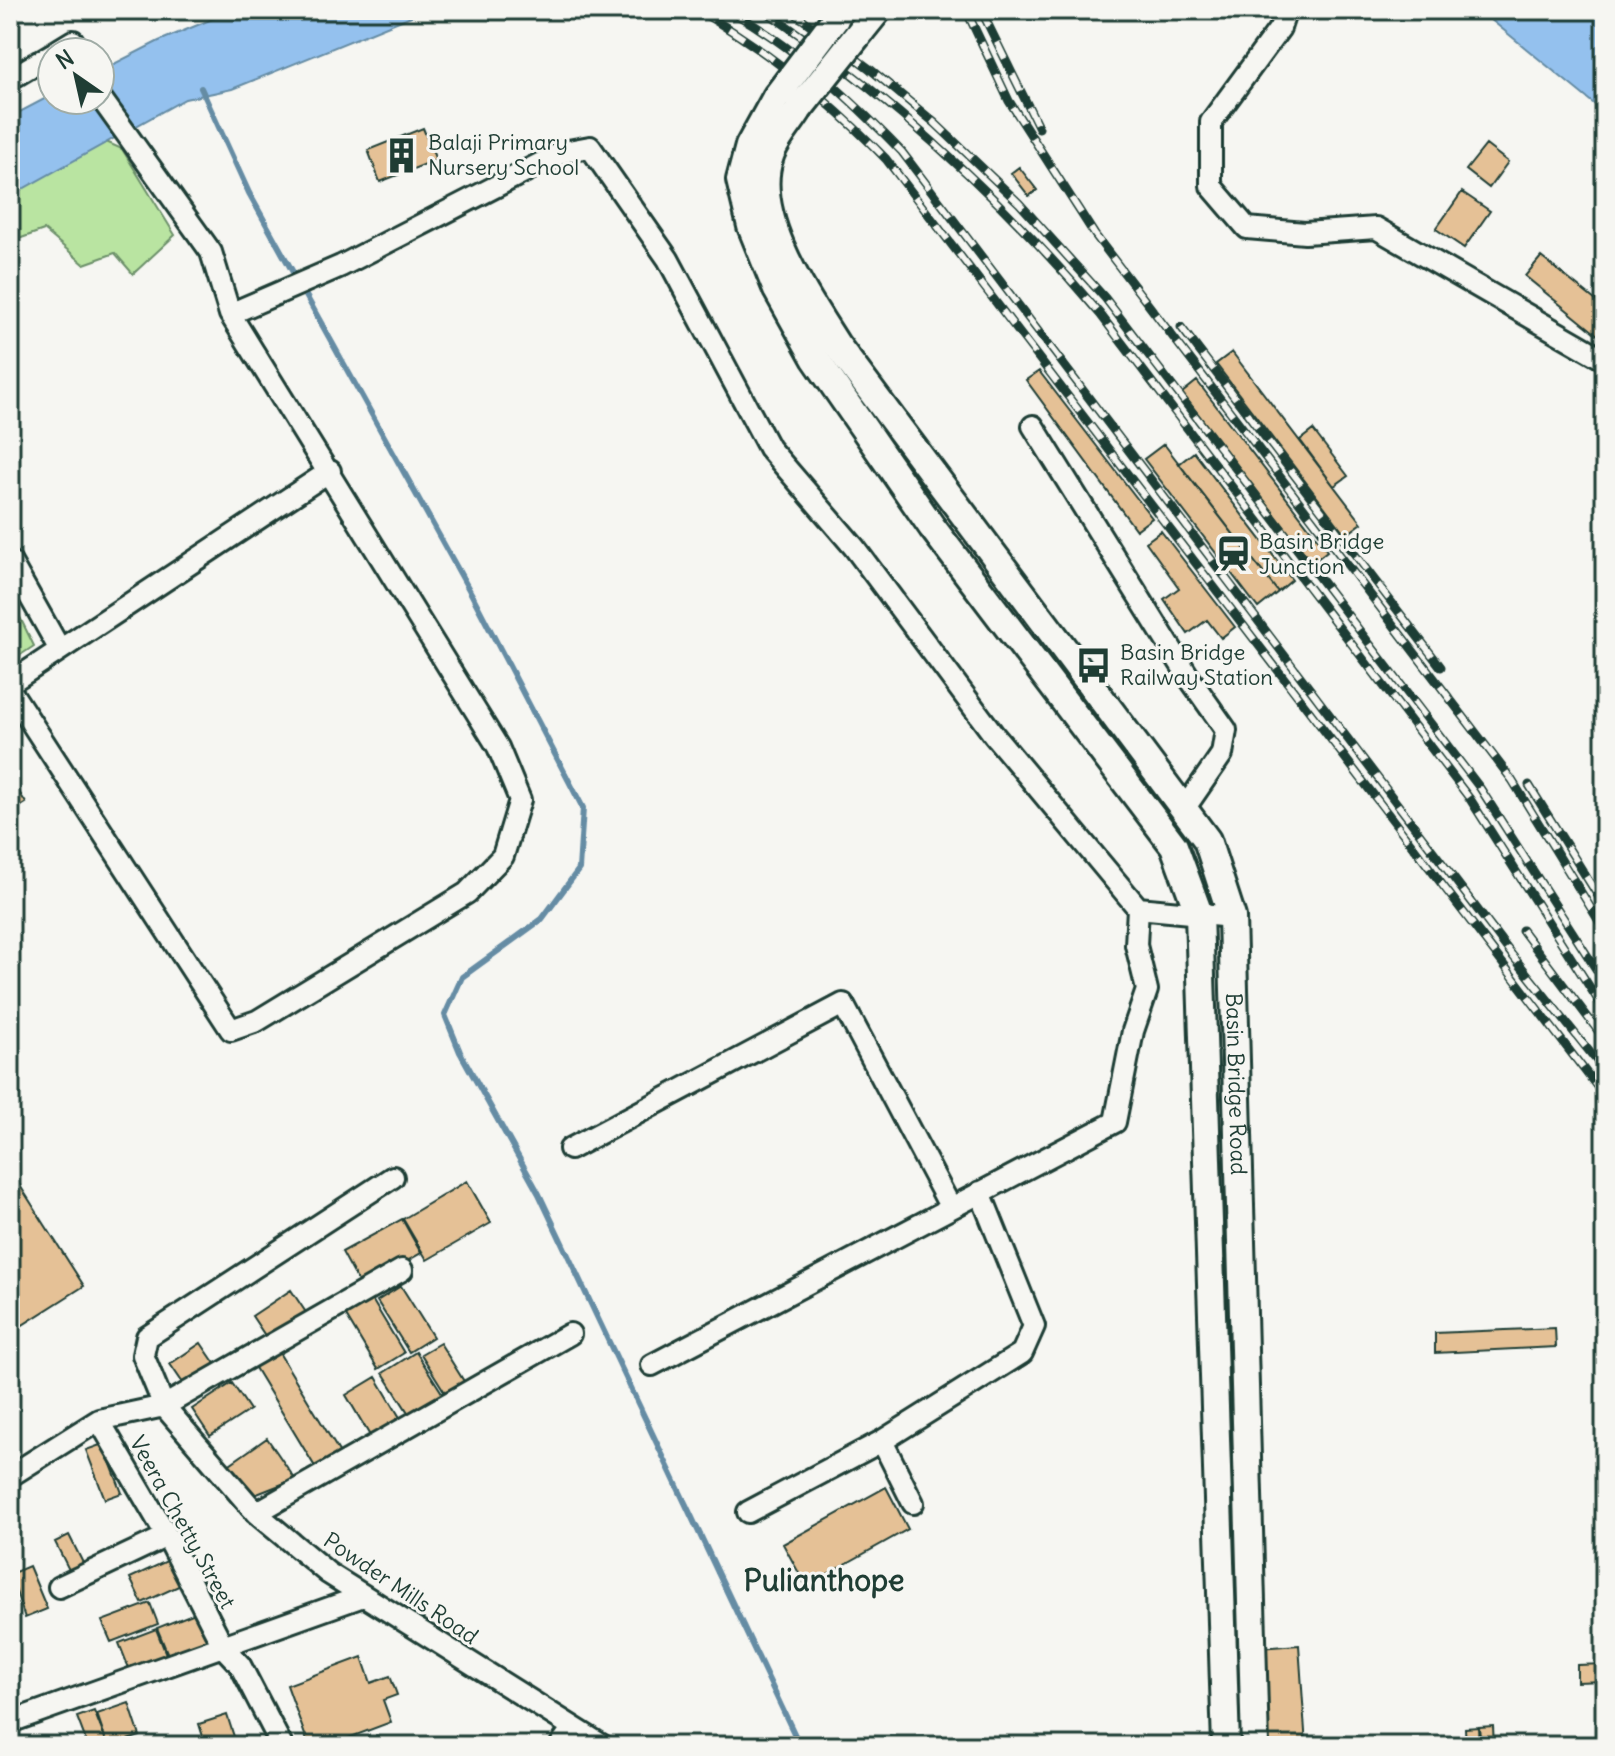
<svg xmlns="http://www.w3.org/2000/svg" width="1615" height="1756" font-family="Delius,sans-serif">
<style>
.green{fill:#b9e4a1;stroke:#6c906a;stroke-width:2}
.water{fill:#94c1ee;stroke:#658ca4;stroke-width:2}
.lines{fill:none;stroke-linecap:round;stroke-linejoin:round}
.stream{stroke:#658ca4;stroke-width:6}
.building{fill:#e5c196;stroke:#1f3d34;stroke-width:2}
.minor-casing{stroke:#1f3d34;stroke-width:26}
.major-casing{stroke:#1f3d34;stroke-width:32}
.minor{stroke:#f6f6f2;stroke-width:20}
.major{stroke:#f6f6f2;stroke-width:26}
.rail-casing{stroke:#1f3d34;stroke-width:9}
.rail{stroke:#f6f6f2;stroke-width:6;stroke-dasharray:18;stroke-linecap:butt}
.major-bridge-casing{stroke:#1f3d34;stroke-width:32;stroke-linecap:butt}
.major-bridge{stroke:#f6f6f2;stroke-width:26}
.labels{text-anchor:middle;stroke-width:6;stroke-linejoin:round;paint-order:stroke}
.poi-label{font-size:22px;fill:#1f3d34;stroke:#f6f6f2;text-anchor:start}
.street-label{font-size:22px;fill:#1f3d34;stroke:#f6f6f2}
.district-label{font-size:30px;font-weight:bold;fill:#1f3d34;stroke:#f6f6f2}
</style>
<rect width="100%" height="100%" fill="#f6f6f2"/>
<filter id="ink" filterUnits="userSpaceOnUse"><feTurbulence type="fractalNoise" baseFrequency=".0125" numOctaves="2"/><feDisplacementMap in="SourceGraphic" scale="16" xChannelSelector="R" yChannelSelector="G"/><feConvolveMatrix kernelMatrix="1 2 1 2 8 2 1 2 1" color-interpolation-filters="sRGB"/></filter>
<g filter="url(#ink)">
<path class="green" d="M104 141 122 149 175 235 133 274 115 253 84 264 44 230 10 242V193Z
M10 597 34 646 10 662Z"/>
<path class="water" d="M234 10H426L232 89 185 99 10 196V117L52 95V100H100V71L159 41Z
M1479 10H1605V113Z"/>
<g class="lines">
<path class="stream" d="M201 88 249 193 472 595 583 808 579 869 542 919 462 977 445 1015 460 1052 539 1194 800 1746"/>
</g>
<path class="building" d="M423 128 436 160 380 182 368 150Z
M1486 145 1508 162 1489 188 1466 170Z
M1019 167 1037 190 1029 196 1011 173Z
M1462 192 1490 211 1464 248 1436 229Z
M1541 257 1605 308V341L1525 276Z
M1232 352 1362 523 1346 535 1216 364Z
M1039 371 1152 518 1136 530 1026 380Z
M1197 381 1327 551 1312 563 1182 393Z
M1313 430 1348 476 1334 486 1300 440Z
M1164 444 1278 592 1258 608 1144 459Z
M1194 452 1292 580 1278 592 1179 464Z
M1161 531 1235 627 1221 638 1207 620 1188 634 1164 599 1179 588 1146 542Z
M10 778 26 803 10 813Z
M10 1170 84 1286 13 1331 10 1326Z
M467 1181 491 1223 427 1260 403 1219Z
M402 1219 421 1253 361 1287 342 1252Z
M401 1286 433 1337 409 1352 377 1301Z
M291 1290 309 1317 270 1343 252 1316Z
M371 1298 404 1353 378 1369 345 1314Z
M1555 1328 1556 1347 1435 1353V1333Z
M201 1343 218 1368 187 1389 170 1364Z
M440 1343 465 1383 446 1394 421 1354Z
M278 1351 341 1455 317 1470 254 1366Z
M416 1352 444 1396 411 1417 383 1373Z
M376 1377 402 1421 372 1439 346 1395Z
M232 1383 250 1410 210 1436 192 1409Z
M267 1438 295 1479 252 1496 227 1466Z
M103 1444 122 1493 105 1499 86 1450Z
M886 1487 908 1529 806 1586 783 1544Z
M69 1535 86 1569 72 1576 55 1542Z
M171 1559 183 1584 142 1603 130 1578Z
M29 1566 47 1609 25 1618 10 1574Z
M150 1603 158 1624 111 1642 102 1621Z
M200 1611 214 1644 171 1662 157 1628Z
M156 1629 169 1662 132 1676 119 1643Z
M1299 1645 1306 1746H1266L1259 1648Z
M362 1657 371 1683 390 1676 397 1695 383 1700 391 1722 327 1746H309L287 1685Z
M1605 1664V1681L1577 1682V1665Z
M129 1703 140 1736 108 1746 97 1714Z
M94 1711 108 1746H88L77 1717Z
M227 1715 237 1746H206L199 1724Z
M1493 1726 1494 1746H1481L1479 1727Z
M1478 1727 1479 1746H1466L1465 1728Z"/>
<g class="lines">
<defs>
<path id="minor" d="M1286 10 1280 28 1211 122V186L1247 228 1305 233 1376 228 1605 360
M55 52 73 41 76 52
M10 79 52 54
M230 314 341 266 563 152 590 147 668 259 769 448 854 547 994 735 1138 908 1232 917
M1033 426 1190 679 1226 730 1222 754 1184 809
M10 561 59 648
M10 683 330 471
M10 690 231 1030 257 1021 467 893 503 856 520 800 498 747 230 314 211 252 100 97
M570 1149 843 1004 951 1208
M393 1177 147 1337 143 1355 164 1406 256 1513 328 1573 603 1746
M652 1365 1115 1122 1133 1031 1147 990 1136 945 1138 908
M99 1420 167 1536 224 1648 240 1665 282 1746
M882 1441 1022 1353 1034 1326 980 1192
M10 1476 99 1420 164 1406 402 1270
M748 1512 882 1441 913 1503
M256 1513 570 1334
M59 1587 167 1536
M10 1722 363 1596
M560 1746 573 1727"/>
<g id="major">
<path d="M861 31 878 10"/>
<path d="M776 97 749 146 740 180 751 226 777 290 815 358 932 527 1174 846 1199 914 1226 1746"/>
<path id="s1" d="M799 109C790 124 775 140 770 156 749 214 807 298 836 344L1207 840 1232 917 1255 1746"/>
</g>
</defs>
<use href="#minor" class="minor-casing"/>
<use href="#major" class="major-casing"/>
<use href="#minor" class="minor"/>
<use href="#major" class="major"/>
<defs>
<path id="rail" d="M698 10C768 51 830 101 886 159L1605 1097
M729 10C795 47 850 98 902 152L1512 955 1605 1071
M764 10C890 96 1002 198 1100 314L1470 799 1605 1011
M790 10 870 69 935 123 1019 203 1105 298 1480 788 1605 983
M966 10 1009 101 1095 235 1512 780 1605 931
M981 10 1039 128
M1181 327 1441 667
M1529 785 1605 907
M1522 930 1605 1040"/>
</defs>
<use href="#rail" class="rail-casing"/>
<use href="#rail" class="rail"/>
<defs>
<path id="major-bridge" d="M776 97 835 19
M799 109 861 31"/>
</defs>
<use href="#major-bridge" class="major-bridge-casing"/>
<use href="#major-bridge" class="major-bridge"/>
</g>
</g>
<defs>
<symbol id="building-bare" viewBox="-9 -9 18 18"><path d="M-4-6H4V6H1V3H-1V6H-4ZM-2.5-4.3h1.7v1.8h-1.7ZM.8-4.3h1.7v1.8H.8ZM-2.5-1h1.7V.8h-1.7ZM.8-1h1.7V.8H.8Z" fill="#1f3d34" stroke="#f6f6f2" stroke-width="2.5" paint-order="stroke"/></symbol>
<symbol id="station-bare" viewBox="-9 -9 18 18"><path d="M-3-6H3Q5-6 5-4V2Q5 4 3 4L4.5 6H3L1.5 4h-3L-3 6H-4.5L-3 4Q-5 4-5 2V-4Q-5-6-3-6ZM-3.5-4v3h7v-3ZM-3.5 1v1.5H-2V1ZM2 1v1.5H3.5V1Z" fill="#1f3d34" stroke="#f6f6f2" stroke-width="2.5" paint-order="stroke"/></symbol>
<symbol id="bus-bare" viewBox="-9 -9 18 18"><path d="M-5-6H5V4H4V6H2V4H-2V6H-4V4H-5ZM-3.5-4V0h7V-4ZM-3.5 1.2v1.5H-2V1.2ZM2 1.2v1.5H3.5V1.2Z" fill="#1f3d34" stroke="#f6f6f2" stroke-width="2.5" paint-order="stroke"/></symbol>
</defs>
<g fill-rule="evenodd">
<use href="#building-bare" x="376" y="130" width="51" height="51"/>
<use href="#station-bare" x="1208" y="528" width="51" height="51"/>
<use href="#bus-bare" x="1068" y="640" width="51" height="51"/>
</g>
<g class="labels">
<g class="poi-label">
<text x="428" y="150">Balaji Primary<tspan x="428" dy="25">Nursery School</tspan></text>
<text x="1259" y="549">Basin Bridge<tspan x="1259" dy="25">Junction</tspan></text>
<text x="1120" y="660">Basin Bridge<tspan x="1120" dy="25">Railway Station</tspan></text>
</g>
<g class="street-label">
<text dy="8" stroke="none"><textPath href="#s1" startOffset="1128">Basin Bridge Road</textPath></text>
<text transform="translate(183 1522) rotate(61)" y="8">Veera Chetty Street</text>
<text transform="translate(401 1588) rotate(34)" y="8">Powder Mills Road</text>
</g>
<g class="district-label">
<text x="824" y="1591">Pulianthope</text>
</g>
</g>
<rect width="1615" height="1756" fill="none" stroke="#f6f6f2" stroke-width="40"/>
<rect x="20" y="20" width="1575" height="1716" fill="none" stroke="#1f3d34" stroke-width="3" filter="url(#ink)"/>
<g transform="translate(76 76) rotate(326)"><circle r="38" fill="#f6f6f2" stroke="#a0aca6" stroke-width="2"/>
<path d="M0-6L14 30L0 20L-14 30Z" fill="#1f3d34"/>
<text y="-12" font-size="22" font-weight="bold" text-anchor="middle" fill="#1f3d34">N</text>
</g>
</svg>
